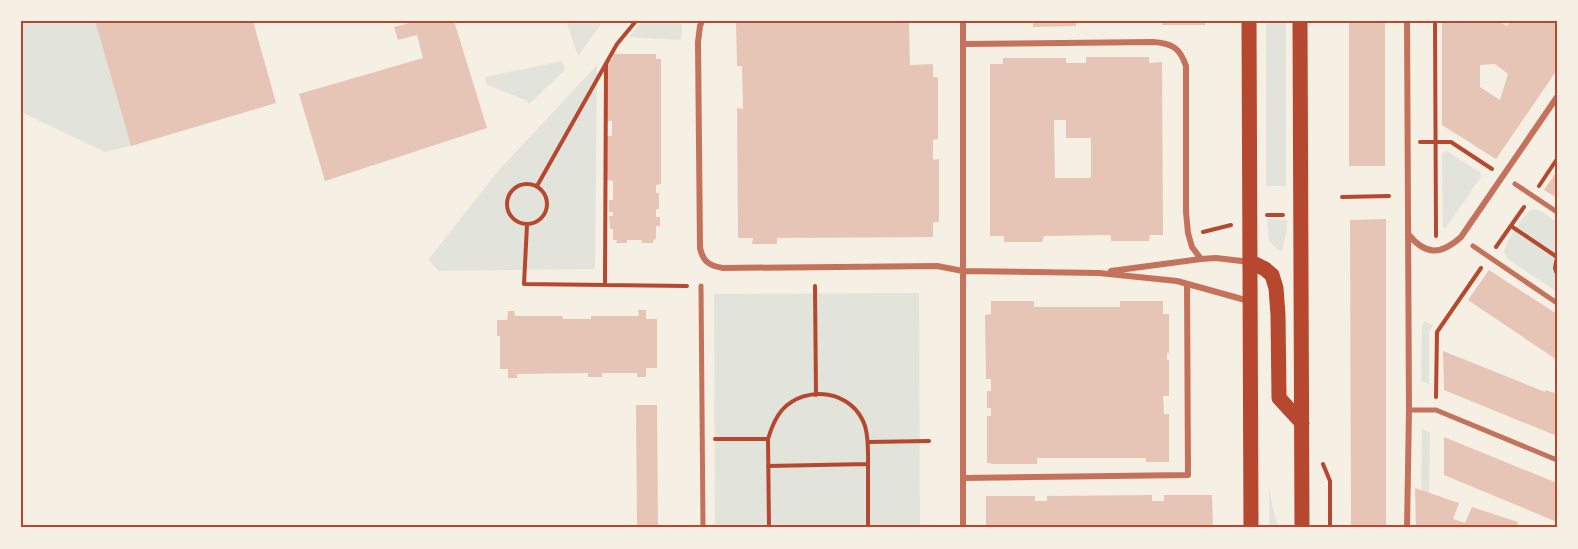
<svg xmlns="http://www.w3.org/2000/svg" width="1578" height="549" font-family="Overpass,sans-serif">
<style>
.green{fill:#e2e4dc}
.building{fill:#e6c5b7;fill-rule:evenodd}
.lines{fill:none;stroke-linecap:round;stroke-linejoin:round}
.path{stroke:#b5482f;stroke-width:4}
.pedestrian{stroke:#c5725c;stroke-width:5}
.minor{stroke:#c5725c;stroke-width:6}
.primary{stroke:#b5482f;stroke-width:15}
.neatline{fill:none;stroke:#b5482f;stroke-width:2}
</style>
<rect width="100%" height="100%" fill="#f6efe4"/>
<path class="green" d="M21 21H95L131 146 105 152 21 112Z
M566 21H603L578 56Z
M642 21H682L681 40 629 37Z
M1266 21H1286V186H1266Z
M562 61 565 70 529 104 525 100 487 85 485 77Z
M597 65 595 269 439 271 428 260 498 171Z
M1444 151 1448 152 1480 172 1481 177 1445 229 1443 227 1442 154Z
M1533 209 1541 211 1557 222V292L1509 260 1504 253C1505 242 1523 214 1533 209Z
M1267 219 1287 220V230L1282 251 1278 250 1269 241Z
M919 293 920 528H715L714 294Z
M1425 321 1433 326 1429 331V384L1421 381 1422 326Z
M1422 429 1430 433 1429 493 1421 491Z
M1269 485 1273 509 1279 528H1269Z"/>
<path class="building" d="M95 21H253L276 103 131 146Z
M412 21H454L487 128 325 181 299 94 423 58 417 35 398 40 394 27 413 22Z
M750 21 909 22 910 65 933 64V77H938V139L933 140V160L939 159V222H933V237L777 238V244H752L753 238H738L737 108 743 109 742 66H737L736 23H750Z
M1033 21H1076V26L1033 27Z
M1162 21H1205V25H1162Z
M1349 21H1385V166H1349Z
M1442 21H1501V23L1507 26 1510 21H1557V70L1496 159 1442 125ZM1495 64 1508 74 1500 100 1480 87V65Z
M613 54H656V59H661V184L656 185V193H659V209H656V217H660V226H656V239L653 240V243H642V240H627V243H616L617 240H613V229H610L609 216H613V212H609V200H613V181L607 180V136H612V121H607V60H612Z
M1086 57H1149V63L1162 62 1163 235H1150L1149 241H1111V235L1044 236 1042 242H1004V236H990V64H1003V58H1066V63H1086ZM1054 120H1066V138H1091V178H1055Z
M1557 171V198L1544 190Z
M1386 219V528H1351L1350 220Z
M1489 270 1557 314V360L1468 300Z
M991 301H1034V307H1120V301H1163V314H1169V353H1167V360H1169V396H1163L1164 414H1169V462H1146V458H1037V464H991V463H987V416H991V408H987V391H991V379H986L985 315 991 314Z
M638 310H646V319H657V368H646V377H637V373H602V377H588V373L517 374V378H508V369H500V336H497V320H507L508 311H514L515 316H562L563 319H591V316H639Z
M1443 351 1545 392 1546 390 1557 394V436L1444 390Z
M636 405H657L658 528H637Z
M1444 437 1557 483V522L1444 475Z
M1415 488 1459 503 1453 519 1465 523 1472 507 1518 522 1516 528H1490L1480 525 1479 528H1416Z
M1152 495V501H1164V495H1212L1213 528H986V496H1035V501H1047V496Z"/>
<g class="lines">
<path class="path" d="M1435 21 1436 236
M1420 142H1451L1492 169
M507 204a20 20 0 1 1 40 0a20 20 0 1 1-40 0Z
M537 186 617 44 636 21
M1539 186 1557 159
M1342 197 1389 196
M1267 215H1283
M527 225 524 284 687 286
M1511 226 1557 257
M1203 232 1231 225
M1496 247 1524 207
M1557 257 1555 268 1557 274
M605 285 606 64
M815 286 816 395
M1436 397 1437 332 1481 268
M715 439H768
M868 442 929 441
M1323 464 1330 481V528
M768 466 868 464
M769 528 768 439C771 429 775 418 782 410 806 384 853 390 865 426 869 439 868 454 868 468 868 488 868 508 868 528"/>
<path class="pedestrian" d="M1515 184 1557 212
M1473 246 1557 303
M701 286 703 528
M1409 410H1436L1557 460"/>
<path class="minor" d="M702 21 700 26 698 42 700 248C703 262 710 266 723 268L937 266 963 271 1099 273 1177 281 1249 301
M964 44 1153 42C1172 43 1180 48 1186 66V212L1188 233 1192 247 1201 259
M1408 234C1426 256 1441 255 1461 237L1557 97
M1111 271 1201 259 1216 258 1250 262
M963 478 1188 475 1187 284
M963 528V21
M1407 528 1409 410 1407 21"/>
<path class="primary" d="M1249 21 1251 528
M1300 21 1302 528
M1251 262 1265 269 1272 275 1276 288 1278 315 1279 398 1302 423"/>
</g>
<rect width="1578" height="549" fill="none" stroke="#f6efe4" stroke-width="45"/>
<rect x="22" y="22" width="1534" height="504" class="neatline"/>
</svg>
